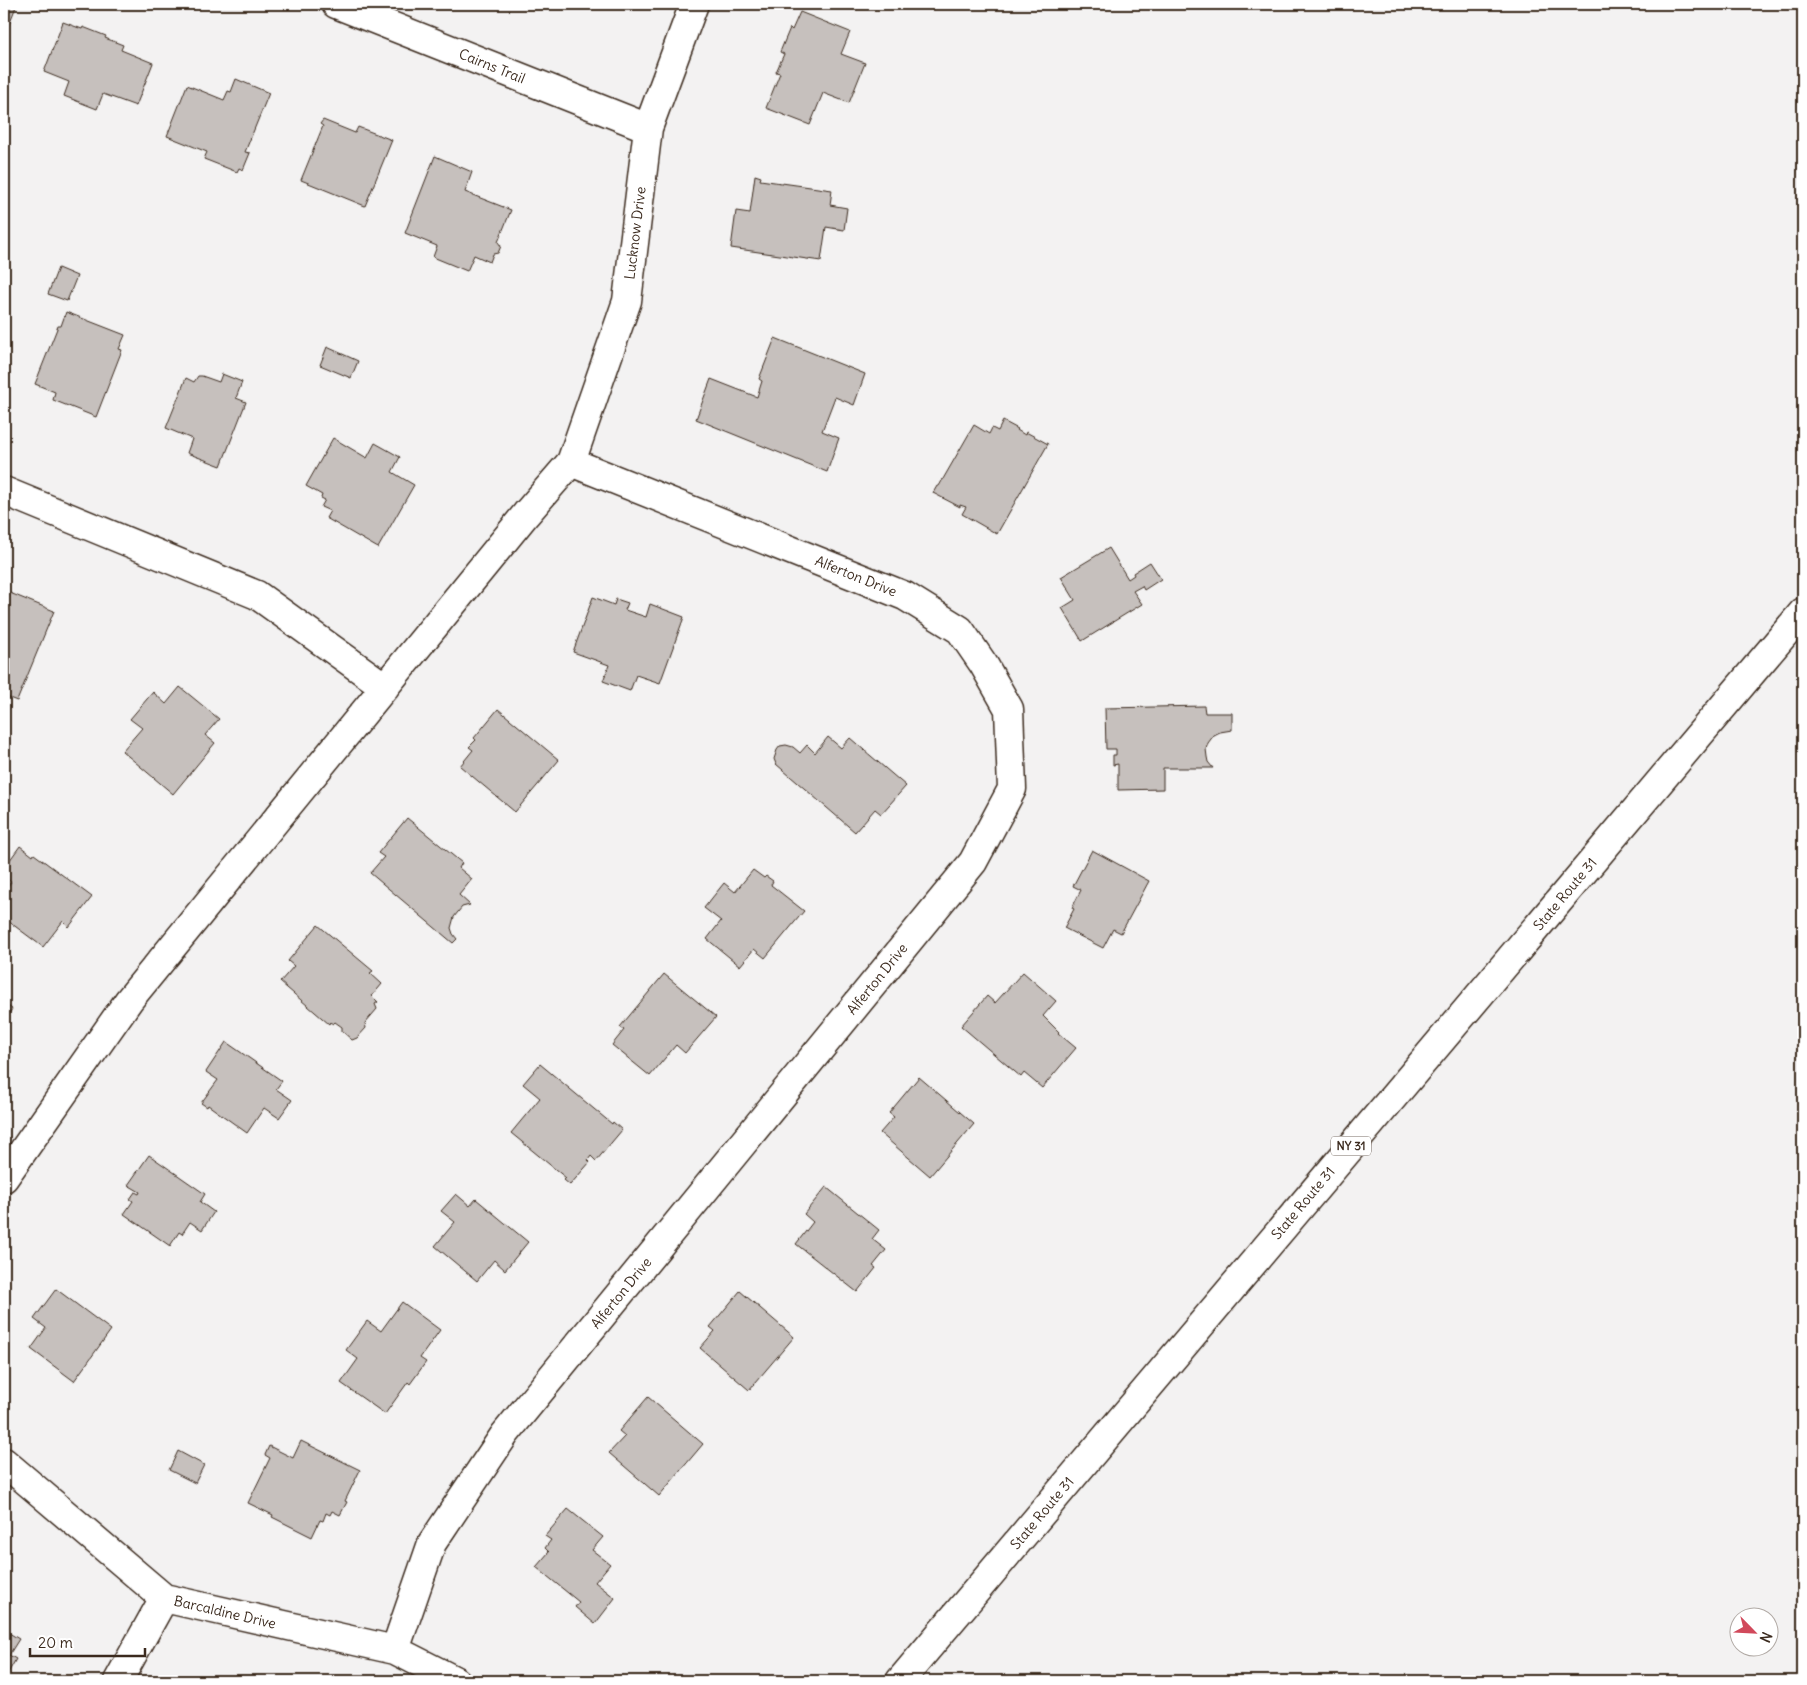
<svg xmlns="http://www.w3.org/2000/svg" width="1807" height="1685" font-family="Delius,sans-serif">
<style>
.building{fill:#c6c0bd;stroke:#3b2a1e}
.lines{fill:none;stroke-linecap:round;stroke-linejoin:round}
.minor-casing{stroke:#3b2a1e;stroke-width:31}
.highway-casing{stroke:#3b2a1e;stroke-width:31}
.minor{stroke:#fff;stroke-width:28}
.highway{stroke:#fff;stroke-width:28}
.labels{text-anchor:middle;stroke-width:4;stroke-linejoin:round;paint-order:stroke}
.shield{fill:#fff;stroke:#766a62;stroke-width:1}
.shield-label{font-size:12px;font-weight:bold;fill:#3b2a1e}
.street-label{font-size:14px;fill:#3b2a1e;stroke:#fff}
</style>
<rect width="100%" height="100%" fill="#f3f2f2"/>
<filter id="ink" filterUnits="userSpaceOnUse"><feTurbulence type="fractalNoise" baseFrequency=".02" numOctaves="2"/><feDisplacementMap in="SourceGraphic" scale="10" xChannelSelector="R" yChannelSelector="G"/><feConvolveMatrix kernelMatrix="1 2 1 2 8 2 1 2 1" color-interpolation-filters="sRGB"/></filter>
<g filter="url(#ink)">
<path class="building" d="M4 4H17L4 37Z
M800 12 850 32 841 54 865 63 849 103 823 93 810 125 766 108 780 73 776 72 784 54 780 52 790 28 792 30Z
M63 22 82 29 83 27 106 36 105 38 123 45 121 50 153 63 136 106 103 94 97 109 64 96 69 82 44 72Z
M236 79 269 93 245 152 250 153 243 170 239 168 237 172 204 159 207 152 167 136 187 85 224 100 228 91 231 92Z
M323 120 355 133 358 127 392 140 365 206 301 180 323 126 320 124Z
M435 156 472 172 465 192 511 210 498 242 501 246 498 253 493 254 490 262 474 255 467 271 433 257 437 246 405 233Z
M755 175 761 177 760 180 832 190 830 205 847 208 844 230 826 227 821 261 731 248 736 211 750 213Z
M58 268 77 276 67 301 48 294Z
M66 312 125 335 119 349 122 350 96 417 53 400 55 392 35 384 58 326H61Z
M775 338 865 374 854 405 835 397 822 431 839 438 827 472 696 419 711 379 757 397 762 381 759 379Z
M327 347 358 361 351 378 320 365Z
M222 374 242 382 236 398 246 402 221 466 187 453 192 439 166 428 186 378 194 382 198 376H202L219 382Z
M1003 421 1018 429 1017 430 1025 435 1026 432 1048 444 997 534 962 514 966 507 960 505V507L933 493 937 486H939L974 425 989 434 992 428 998 431Z
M333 438 367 458 375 443 400 457 392 472 414 485 378 548 326 518 330 511 321 507 325 500 321 498 322 495 306 486Z
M1109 548 1128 579 1134 575 1133 573 1150 562 1161 579 1144 590 1142 586 1133 591 1142 604 1082 641 1062 608 1075 600 1061 577Z
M10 593 54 611 17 701 4 696V598L8 600Z
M593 597 614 605 616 599 628 603 625 610 646 617 650 604 684 617 660 683 636 675 630 691 603 681 609 665 573 652Z
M180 687 219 719 205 735 215 743 173 794 122 751 142 728 130 719 153 692 166 704Z
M1204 706 1205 713H1232V730L1220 732 1214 735 1208 743 1206 749 1207 757 1208 762 1213 768H1163V789L1118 790V764L1113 765V755H1116V749H1106L1105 708Z
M498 709 559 760 515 812 460 766 473 750 469 747 476 740 474 738Z
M828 737 841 748 850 738 906 786 881 814 875 809 855 832 776 764 774 759 777 750 780 746 786 745 793 747 800 753 807 745 815 753Z
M407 818 462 863 459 868 472 879 459 895 470 905 462 907 454 917 451 928 453 934 457 939 453 943 370 873 384 857 378 853Z
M20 846 33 856 34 854 92 897 69 927 63 921 43 947 4 918V891L11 882 4 876V868Z
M1092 850 1149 881 1121 933 1113 929 1103 948 1064 928 1074 909 1072 908 1081 890 1073 886Z
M753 870 764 878 766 876 773 881 771 885 804 911 765 958 754 949 740 966 707 939 721 921 704 908 724 883 735 892Z
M318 925 373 971 370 973 382 984 372 996 378 1002 375 1004 377 1009 365 1023 366 1028 357 1038 352 1040 342 1031V1027L335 1022 333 1024 330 1022 329 1024 280 982 294 966 288 961Z
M1023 972 1056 1001 1043 1016 1059 1032 1058 1033 1076 1048 1042 1088 1024 1073 1021 1077 961 1026 987 996 995 1003Z
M664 974 716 1017 685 1053 676 1045 650 1076 612 1045 624 1030 620 1027Z
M4 1003 12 1009 4 1021Z
M226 1042 282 1081 276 1089 292 1100 279 1118 264 1108 247 1133 208 1105 207 1107 201 1103 218 1080 206 1072Z
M540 1064 612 1124 613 1122 622 1130 596 1161 591 1156 588 1160 590 1162 570 1185 564 1180 566 1178 511 1133 540 1098 523 1084Z
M919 1077 974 1124 930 1176 880 1133 894 1117 889 1113Z
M149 1155 205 1194 200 1202 214 1212 202 1230 190 1222 182 1234 179 1232 170 1246 124 1214 133 1201 130 1199 135 1192 139 1194 140 1192 128 1185Z
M826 1187 879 1230 872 1239 886 1250 873 1266 876 1268 857 1292 796 1244 813 1222 804 1214Z
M456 1194 470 1206 476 1199 528 1242 505 1270 494 1260 477 1281 435 1246 455 1222 441 1211Z
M56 1289 111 1330 74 1381 31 1349 46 1328 34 1319Z
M740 1291 794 1337 749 1390 700 1348 715 1331 710 1327Z
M402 1302 440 1330 420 1358 426 1362 410 1384 408 1382 385 1414 341 1383 358 1359 346 1350 367 1321 381 1331Z
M648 1397 703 1444 659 1496 609 1453 625 1436 619 1431Z
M301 1441 360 1470 345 1501 347 1502 340 1515 332 1511 330 1515 326 1513 323 1521 320 1520 312 1537 272 1517 273 1515 248 1503 270 1458 265 1455 269 1446 293 1458Z
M178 1451 204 1465 195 1483 169 1470Z
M568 1509 603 1537 592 1550 610 1564 595 1582 615 1598 595 1624 575 1607 579 1602 536 1567 549 1552 545 1548 551 1540 545 1536Z
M4 1630 19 1639 9 1655 16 1659 4 1680Z"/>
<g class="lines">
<defs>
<path id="minor" d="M336 4 648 128
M4 491 257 595 385 687
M4 1178 129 1000 526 514 571 462 627 301 648 128 694 4
M4 1462 164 1598 395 1650 456 1681
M395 1650 432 1543 505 1434 973 862 1012 789 1009 709 984 665 960 630 905 596 571 462
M118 1681 164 1598"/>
<path id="highway" d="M900 1681 1803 612"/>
</defs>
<use href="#minor" class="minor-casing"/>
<use href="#highway" class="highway-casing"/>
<use href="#minor" class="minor"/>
<use href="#highway" class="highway"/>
</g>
</g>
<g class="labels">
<rect class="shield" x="1331" y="1136.5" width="40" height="19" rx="4"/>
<g class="shield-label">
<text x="1351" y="1150">NY 31</text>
</g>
<g class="street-label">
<text transform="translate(492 66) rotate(22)" y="5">Cairns Trail</text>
<text transform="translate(635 233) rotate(-83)" y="5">Lucknow Drive</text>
<text transform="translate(856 576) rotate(22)" y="5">Alferton Drive</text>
<text transform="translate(1565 894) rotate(-50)" y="5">State Route 31</text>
<text transform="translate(877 979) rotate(-51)" y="5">Alferton Drive</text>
<text transform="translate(1303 1203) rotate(-50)" y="5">State Route 31</text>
<text transform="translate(621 1293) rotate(-51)" y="5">Alferton Drive</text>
<text transform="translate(1042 1513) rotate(-50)" y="5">State Route 31</text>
<text transform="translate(225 1612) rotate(13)" y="5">Barcaldine Drive</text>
</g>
</g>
<rect width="1807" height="1685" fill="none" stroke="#fff" stroke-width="20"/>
<rect x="10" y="10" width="1787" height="1665" fill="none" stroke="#3b2a1e" stroke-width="2" filter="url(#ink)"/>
<g transform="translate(1754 1632) rotate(114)"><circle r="24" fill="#ffffff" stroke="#b1aaa5"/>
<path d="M0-4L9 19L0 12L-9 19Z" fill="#d1495b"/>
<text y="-8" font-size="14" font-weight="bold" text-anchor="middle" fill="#3b2a1e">N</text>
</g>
<path d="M30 1648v8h115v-8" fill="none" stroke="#3b2a1e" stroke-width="2.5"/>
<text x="38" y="1648" font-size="15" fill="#3b2a1e" stroke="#ffffff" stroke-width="4" paint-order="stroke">20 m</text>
</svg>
